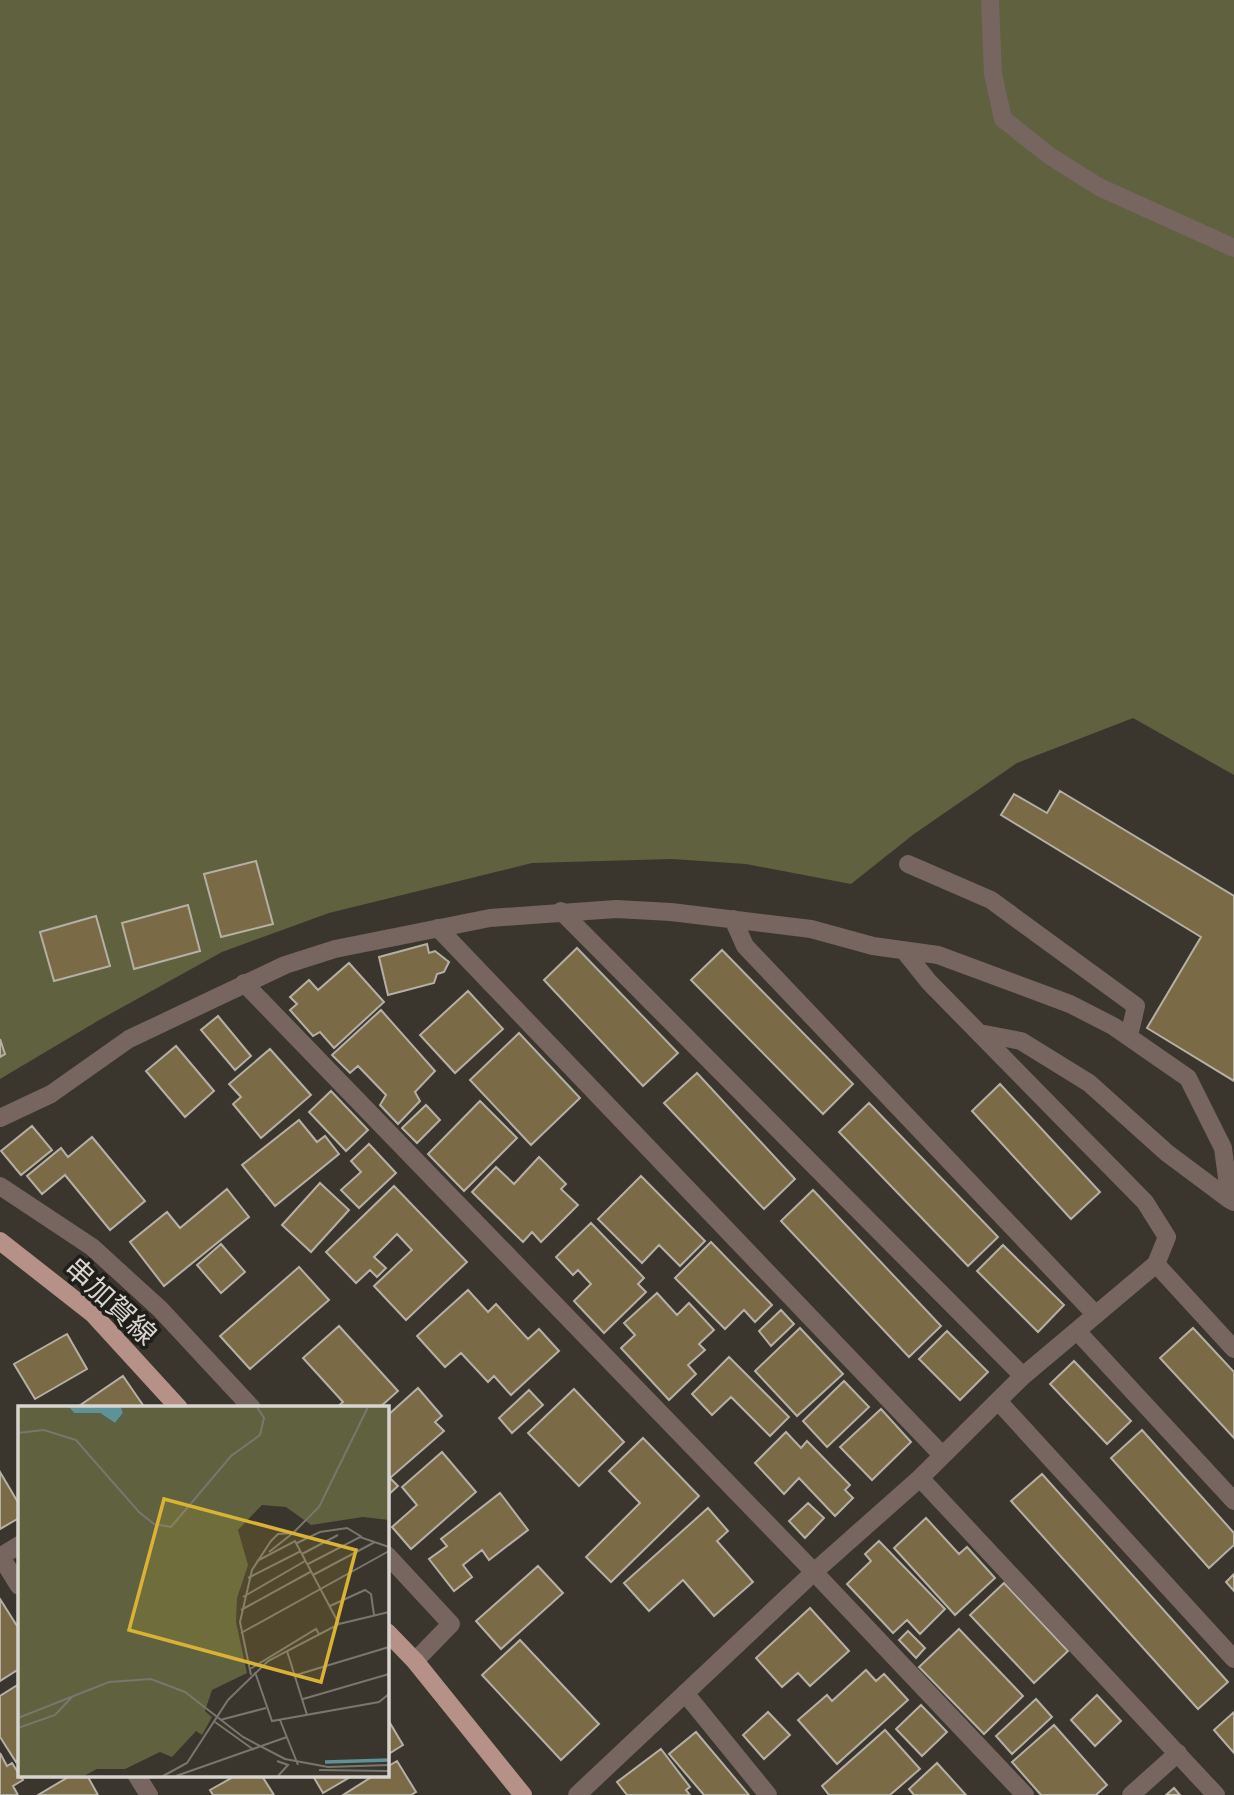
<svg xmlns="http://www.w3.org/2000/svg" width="1234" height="1795" font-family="'Alegreya Sans','Noto Sans JP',sans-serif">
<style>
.green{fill:#5f613f}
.building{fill:#7b6a46;stroke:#b5b0a6;stroke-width:2}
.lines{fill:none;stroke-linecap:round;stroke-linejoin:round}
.minor{stroke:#776560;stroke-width:18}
.major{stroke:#b69187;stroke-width:18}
.labels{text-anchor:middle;stroke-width:7;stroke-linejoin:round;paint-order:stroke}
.street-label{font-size:28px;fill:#d8d5d0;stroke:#201e1a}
.inset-river{fill:none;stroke:#5d9297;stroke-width:3.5}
.inset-road{fill:none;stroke:#79766e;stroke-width:2}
.view{fill:#d9b334;fill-opacity:0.15;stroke:#d9b334;stroke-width:3.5}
.inset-edge{fill:none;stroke:#d8d5d0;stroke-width:3.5}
</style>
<rect width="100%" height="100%" fill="#3a362d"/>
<path class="green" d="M0 0H1234V775L1133 718 1017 763 914 834 851 884 746 864 672 859 532 863 329 913 222 952 101 1019 0 1079Z"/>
<path class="building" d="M1060 791 1234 896V1081L1147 1028 1201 937 1001 815 1014 794 1047 813Z
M256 861 273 924 221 937 204 874Z
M188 905 200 951 134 969 122 923Z
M96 916 110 966 54 981 40 932Z
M427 944 429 953 435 951 449 962 444 972 437 974 434 983 388 995 379 957Z
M577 948 678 1053 643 1086 544 980Z
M722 950 853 1084 823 1114 691 980Z
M349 963 384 1002 334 1048 320 1032 313 1036 290 1010 297 1004 290 997 309 980 318 990Z
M468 991 503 1029 455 1073 420 1035Z
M381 1010 435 1071 415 1092 420 1101 398 1124 380 1105 386 1095 358 1066 350 1073 332 1055Z
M218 1016 251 1056 235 1070 201 1030Z
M519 1033 580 1098 531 1145 470 1080Z
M0 1039 5 1054 0 1057Z
M176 1046 214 1091 185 1117 146 1071Z
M270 1049 311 1095 261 1138 233 1104 241 1097 229 1084Z
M697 1073 795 1179 764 1209 664 1103Z
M1000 1084 1100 1192 1071 1219 972 1111Z
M331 1091 368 1130 346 1151 309 1112Z
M480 1101 517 1138 464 1191 428 1154Z
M869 1103 998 1237 968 1266 839 1132Z
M426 1105 440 1120 417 1143 402 1128Z
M299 1120 317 1142 325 1136 339 1154 275 1206 242 1165Z
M32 1126 52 1150 21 1175 1 1151Z
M92 1137 145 1201 110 1230 65 1175 42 1194 27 1176 61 1148 68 1157Z
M369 1144 396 1173 359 1208 341 1190 361 1172 351 1161Z
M539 1157 566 1184 561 1189 578 1205 541 1242 532 1232 523 1242 472 1192 496 1167 514 1184Z
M641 1176 705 1241 680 1266 659 1245 642 1263 598 1219Z
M320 1183 349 1210 311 1252 282 1225Z
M394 1186 467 1262 406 1320 374 1286 412 1250 397 1234 374 1257 386 1268 377 1277 370 1270 356 1283 326 1252Z
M227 1189 249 1217 164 1286 130 1242 167 1212 180 1228Z
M813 1190 941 1326 909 1357 781 1221Z
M591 1223 644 1278 638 1284 646 1292 604 1333 574 1301 591 1284 578 1270 573 1275 556 1257Z
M711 1242 772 1305 755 1322 744 1310 725 1329 675 1278Z
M221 1244 245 1272 221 1293 197 1265Z
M1003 1245 1064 1305 1038 1332 977 1271Z
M299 1267 329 1300 250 1369 220 1336Z
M468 1290 488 1312 496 1304 528 1339 539 1329 559 1351 511 1395 494 1376 488 1382 461 1353 445 1367 417 1336Z
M657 1293 677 1315 689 1303 714 1330 699 1344 705 1350 688 1365 696 1374 669 1400 621 1348 635 1335 624 1323Z
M781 1310 794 1324 771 1346 759 1331Z
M339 1326 398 1391 379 1408H336L343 1402 303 1358Z
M800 1328 843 1374 797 1416 755 1371Z
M1193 1328 1234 1372V1438L1160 1358Z
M947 1331 988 1372 960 1400 919 1359Z
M67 1334 87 1369 35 1399 14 1364Z
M729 1357 789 1417 770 1436 731 1397 712 1415 692 1394Z
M1074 1361 1131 1421 1107 1444 1050 1384Z
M123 1376 145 1408H76Z
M844 1381 869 1407 827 1447 803 1421Z
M418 1388 442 1416 435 1422 444 1431 390 1478 398 1486 387 1496V1416Z
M574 1389 624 1442 579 1486 528 1433Z
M529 1390 543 1405 512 1433 499 1418Z
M881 1409 911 1442 872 1480 840 1447Z
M1142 1430 1234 1533V1545L1209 1568 1111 1458Z
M786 1432 801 1448 807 1441 850 1485 845 1490 853 1498 835 1516 799 1478 784 1494 755 1463Z
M643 1438 699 1496 611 1582 586 1557 640 1503 609 1471Z
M442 1452 476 1492 411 1549 392 1527 417 1505 402 1487Z
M0 1472 19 1504V1518L0 1529Z
M1042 1474 1228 1682 1198 1709 1011 1501Z
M500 1493 528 1530 489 1560 482 1550 463 1565 472 1577 454 1591 429 1559 447 1546 441 1539Z
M808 1503 824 1518 805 1538 789 1521Z
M708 1508 728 1531 717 1541 753 1582 714 1616 683 1580 649 1611 624 1583Z
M926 1518 959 1554 967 1547 995 1578 955 1615 894 1548Z
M879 1541 945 1609 920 1634 907 1620 893 1633 847 1584 871 1561 865 1554Z
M538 1566 563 1593 501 1649 476 1621Z
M1234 1574V1591L1226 1582Z
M1004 1583 1068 1651 1034 1683 970 1615Z
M0 1599 19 1629V1669L0 1681Z
M810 1608 849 1651 810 1686 798 1673 782 1687 756 1658Z
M959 1629 1023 1696 984 1734 919 1667Z
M908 1631 925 1648 916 1658 899 1640Z
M520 1640 599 1724 561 1760 482 1675Z
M866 1670 876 1681 884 1674 908 1700 837 1764 798 1720 827 1695 832 1701Z
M19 1684V1760L16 1762 0 1737V1696Z
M1097 1695 1121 1721 1095 1746 1071 1720Z
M1036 1699 1052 1717 1012 1754 996 1736Z
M921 1705 947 1732 922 1756 896 1729Z
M768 1712 790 1735 764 1759 743 1735Z
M1234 1712V1753L1214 1730Z
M387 1718 403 1745 387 1755Z
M1054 1725 1107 1785 1096 1795H1041L1012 1762Z
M885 1730 920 1769 890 1795H829L822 1786Z
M696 1732 749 1795H704L669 1754Z
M661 1749 690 1787 686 1790 690 1795H627L617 1782Z
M0 1753 7 1766 12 1763 23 1780 13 1786 18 1795H0Z
M397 1761 416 1792 411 1795H343L373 1776H387V1767Z
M937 1763 966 1795H914L909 1789Z
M70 1776H91L88 1777 98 1795H38Z
M235 1776H262L274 1795H213L210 1790Z
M313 1776H352L323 1793Z
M1174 1788 1180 1795H1166Z"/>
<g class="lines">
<path class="minor" d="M990 0 993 74 1003 119 1050 156 1099 187 1234 248
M908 864 991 900 1136 1006 1129 1036
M561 911 1023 1376
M733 919 745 946 1096 1315
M438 928 942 1455
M244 983 814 1572 1025 1795
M979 1033 1021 1041 1089 1083 1167 1153 1230 1200
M0 1118 51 1094 129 1039 285 965 335 949 490 918 616 909 671 912 811 929 873 946 938 955 1070 1004 1113 1026 1188 1078 1223 1148 1230 1200 1234 1202
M0 1186 92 1247 160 1309 252 1408
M1156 1264 1234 1349
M1077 1331 1234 1501
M999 1402 1234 1659
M920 1478 1216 1795
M387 1555 451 1624 415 1661
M0 1557 19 1545
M1 1557 19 1586
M685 1693 768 1795
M137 1776 149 1795
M577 1795 814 1572 920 1478 1023 1376 1156 1264 1167 1237 1145 1202 929 982 905 952
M1131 1795 1178 1753"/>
<path class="major" d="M0 1241 93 1314 179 1408
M387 1632 415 1661 523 1795"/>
</g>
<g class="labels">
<g class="street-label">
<text transform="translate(111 1301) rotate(43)" y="10">串加賀線</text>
</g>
</g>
<g transform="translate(18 1406)">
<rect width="371" height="371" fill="#3a362d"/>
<path d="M0 1H51L56 7H82L97 17 105 7 103 1H371V114L345 111 293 119 268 101 244 99 220 124 230 159 219 192 218 216 229 267 194 284 187 305 194 311 184 329 178 325 154 351 142 346 107 363H79L66 370H0Z" fill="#5f613f"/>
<path d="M51 1H103L105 7 97 17 82 7H56Z" fill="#5d9297"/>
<path class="inset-river" d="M307 356 371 354"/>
<path class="inset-road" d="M0 27 26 24 58 34 121 106 136 118 153 121 213 50 242 29 246 12 239 1M279 137 302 126 329 122 344 131M251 146 275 127M284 148 320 129M239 155 277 135 321 218M290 158 342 131 371 141M295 169 357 136M230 172 283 145M225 191 287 155M312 200 347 184 353 188 356 209M223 204 294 165M223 227 371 145M269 245 289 309M232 263 298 223 301 228M237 266 254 315 361 296 371 288M233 269 222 216 234 164 253 135 260 128 275 127 301 101 350 1M278 269 371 241M285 293 371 268M0 312 91 276 133 273 167 286 225 331 267 353 310 361 371 359M202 314 248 302M262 314 280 359M197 316 236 344M0 322 37 309 55 290M259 355 270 359 260 370M301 364 370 365M145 370 169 357 210 294 250 255 321 218 371 206M158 370 269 331"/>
<path class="view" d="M146 93 338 144 303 276 111 224Z"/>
<rect width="371" height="371" class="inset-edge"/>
</g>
</svg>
